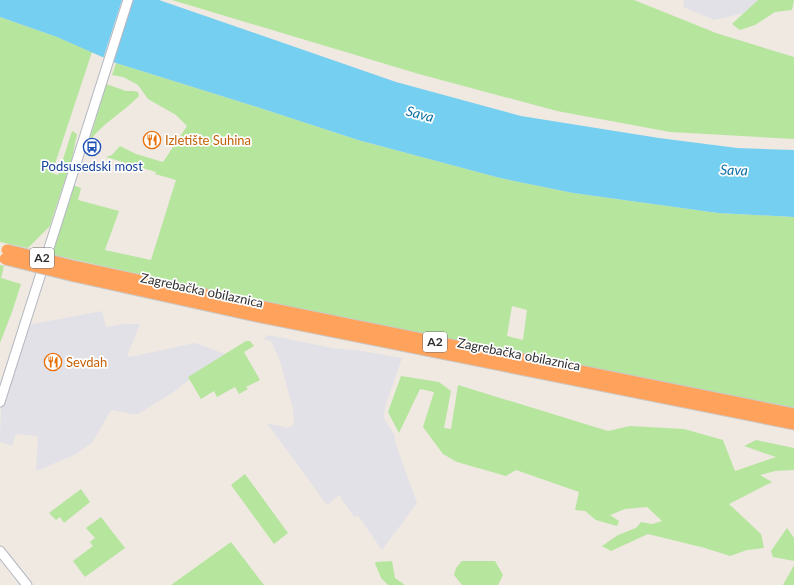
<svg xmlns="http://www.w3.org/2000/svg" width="794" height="585" font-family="Lato,sans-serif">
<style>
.industrial{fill:#e3e1e8}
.green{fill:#b6e59e;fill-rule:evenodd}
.water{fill:#75cff0}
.pier{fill:#efe9e1}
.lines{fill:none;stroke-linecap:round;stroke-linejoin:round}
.secondary-casing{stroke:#b4b7c1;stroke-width:11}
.highway-casing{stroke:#c9c9c9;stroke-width:13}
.secondary{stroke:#fff;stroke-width:9}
.highway{stroke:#ffa35c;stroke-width:11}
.highway-bridge-casing{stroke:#c9c9c9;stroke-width:13;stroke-linecap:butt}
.highway-bridge{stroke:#ffa35c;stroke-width:11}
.labels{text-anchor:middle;stroke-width:3.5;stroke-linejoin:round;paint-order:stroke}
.shield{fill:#fff;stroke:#6d6d6d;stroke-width:1}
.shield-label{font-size:12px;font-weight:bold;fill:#2e2e2e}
.food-label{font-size:13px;fill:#c56008;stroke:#fff;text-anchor:start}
.transit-label{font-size:13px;fill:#164399;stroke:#fff}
.street-label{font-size:13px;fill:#2e2e2e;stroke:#fff}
.water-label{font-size:14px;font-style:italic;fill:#0d6fa3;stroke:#fff}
</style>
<rect width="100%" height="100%" fill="#efe9e1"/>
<path class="industrial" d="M684 0H758L744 13 714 20 683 7Z
M102 311 106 327 125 324H140L127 356 130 357 195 343 225 354 188 378 189 380 172 393 138 414H132L111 410 92 443 74 455 36 471 38 436 16 434 12 446 0 442 1 405 28 325Z
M268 335 332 348 362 351 402 358 385 407 384 418 395 436V442L417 503 382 550 358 516 354 517 339 495 327 505 267 423 288 428 294 424 293 409 280 361 271 341 264 339Z"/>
<path class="green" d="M172 0H634L716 33 794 57V139L670 132 557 111 419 74Z
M758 0H794L792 10 775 12 755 25 740 30 732 24Z
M0 17 57 37 92 52 52 173 58 175 72 131 77 134 72 159 51 222 50 226 28 248 0 242Z
M116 63 257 107 358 140 500 178 573 193 718 213 794 217V408C546 358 297 311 50 254L72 185 81 188 78 200 119 211 105 250 151 260 176 180 155 174 156 172 106 157 112 155 120 146 136 154 163 162 187 126 176 115 148 99 138 85 123 77 112 75ZM512 306 527 310 523 340 507 336Z
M106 84 126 91H133L138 92 139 96C123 113 102 123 89 142Z
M0 265 4 266 1 278 21 284 12 312 0 343Z
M246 341H250L254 346 244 352 260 380 246 387 248 389 239 394 235 387 217 397 214 391 201 399 188 377Z
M401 376 439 382 451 391 444 428 451 429 458 385 608 431 630 426 684 429 723 440 735 471 776 457 744 446 756 440 794 448V470L775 471 760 475 772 482 729 504 761 534 764 548 747 550 730 556 705 548 648 534 611 551 602 546 618 535 636 528 641 522 652 524 662 521 647 507 625 509 610 515 619 521 617 526 596 520 585 511 575 510 579 492 516 470 506 476 457 462 443 454 423 427 434 392 420 389 399 433 388 412Z
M245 474 288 533 274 544 231 485Z
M81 489 90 502 64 523 60 517 56 520 49 513Z
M101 517 125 548 85 577 73 561 93 546 90 542 95 538 86 528Z
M787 528 794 538V561L773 557 771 551Z
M231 542 264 585H171Z
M392 561 395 578 405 585H388L381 578 375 563 376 562Z
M462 561H495L503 575 498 585H462L454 575 456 568Z
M794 565V585H783Z"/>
<path class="water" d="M0 0H159L396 82 521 116 659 138 737 148 794 150V217L718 213 573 193 500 178 358 140 257 107 116 63 57 37 0 17Z"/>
<path class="pier" d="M122 0H133L113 63 103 59Z"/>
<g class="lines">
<defs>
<path id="secondary" d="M0 402 128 0
M0 551 27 585"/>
<path id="highway" d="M77 267 253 305 794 414
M74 276 251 315 794 424"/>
</defs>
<use href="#secondary" class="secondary-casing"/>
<use href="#highway" class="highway-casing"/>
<use href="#secondary" class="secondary"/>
<use href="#highway" class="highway"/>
<defs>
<path id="highway-bridge" d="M7 250 77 267
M5 259 74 276"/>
</defs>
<use href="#highway-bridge" class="highway-bridge-casing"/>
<use href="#highway-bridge" class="highway-bridge"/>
</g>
<defs>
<symbol id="restaurant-ring" viewBox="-11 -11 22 22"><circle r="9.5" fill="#fff" stroke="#e8710a" stroke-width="1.5"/><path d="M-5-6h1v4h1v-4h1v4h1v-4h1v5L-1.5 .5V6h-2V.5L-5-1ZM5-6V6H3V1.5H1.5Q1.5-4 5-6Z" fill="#e8710a"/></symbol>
<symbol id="bus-ring" viewBox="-11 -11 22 22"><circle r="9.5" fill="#fff" stroke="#1a4fb4" stroke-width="1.5"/><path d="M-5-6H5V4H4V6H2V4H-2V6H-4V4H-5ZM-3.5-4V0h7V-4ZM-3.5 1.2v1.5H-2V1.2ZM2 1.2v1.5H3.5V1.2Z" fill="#1a4fb4"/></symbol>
</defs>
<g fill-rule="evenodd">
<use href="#restaurant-ring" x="142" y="130" width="20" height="20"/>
<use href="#bus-ring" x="82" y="137" width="20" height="20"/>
<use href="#restaurant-ring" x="43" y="352" width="20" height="20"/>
</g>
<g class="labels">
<g class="shield">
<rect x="30" y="248" width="24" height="20" rx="3"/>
<rect x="423" y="332" width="24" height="20" rx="3"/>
</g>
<g class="shield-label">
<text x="42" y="262">A2</text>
<text x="435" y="346">A2</text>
</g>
<g class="food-label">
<text x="165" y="145">Izletište Suhina</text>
<text x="66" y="367">Sevdah</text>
</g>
<g class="transit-label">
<text x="92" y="171">Podsusedski most</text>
</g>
<g class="street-label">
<text transform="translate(202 290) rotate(12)" y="5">Zagrebačka obilaznica</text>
<text transform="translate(519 354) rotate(11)" y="5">Zagrebačka obilaznica</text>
</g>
<g class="water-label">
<text transform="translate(420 114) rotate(15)" y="5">Sava</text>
<text transform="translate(734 170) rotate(2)" y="5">Sava</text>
</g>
</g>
</svg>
